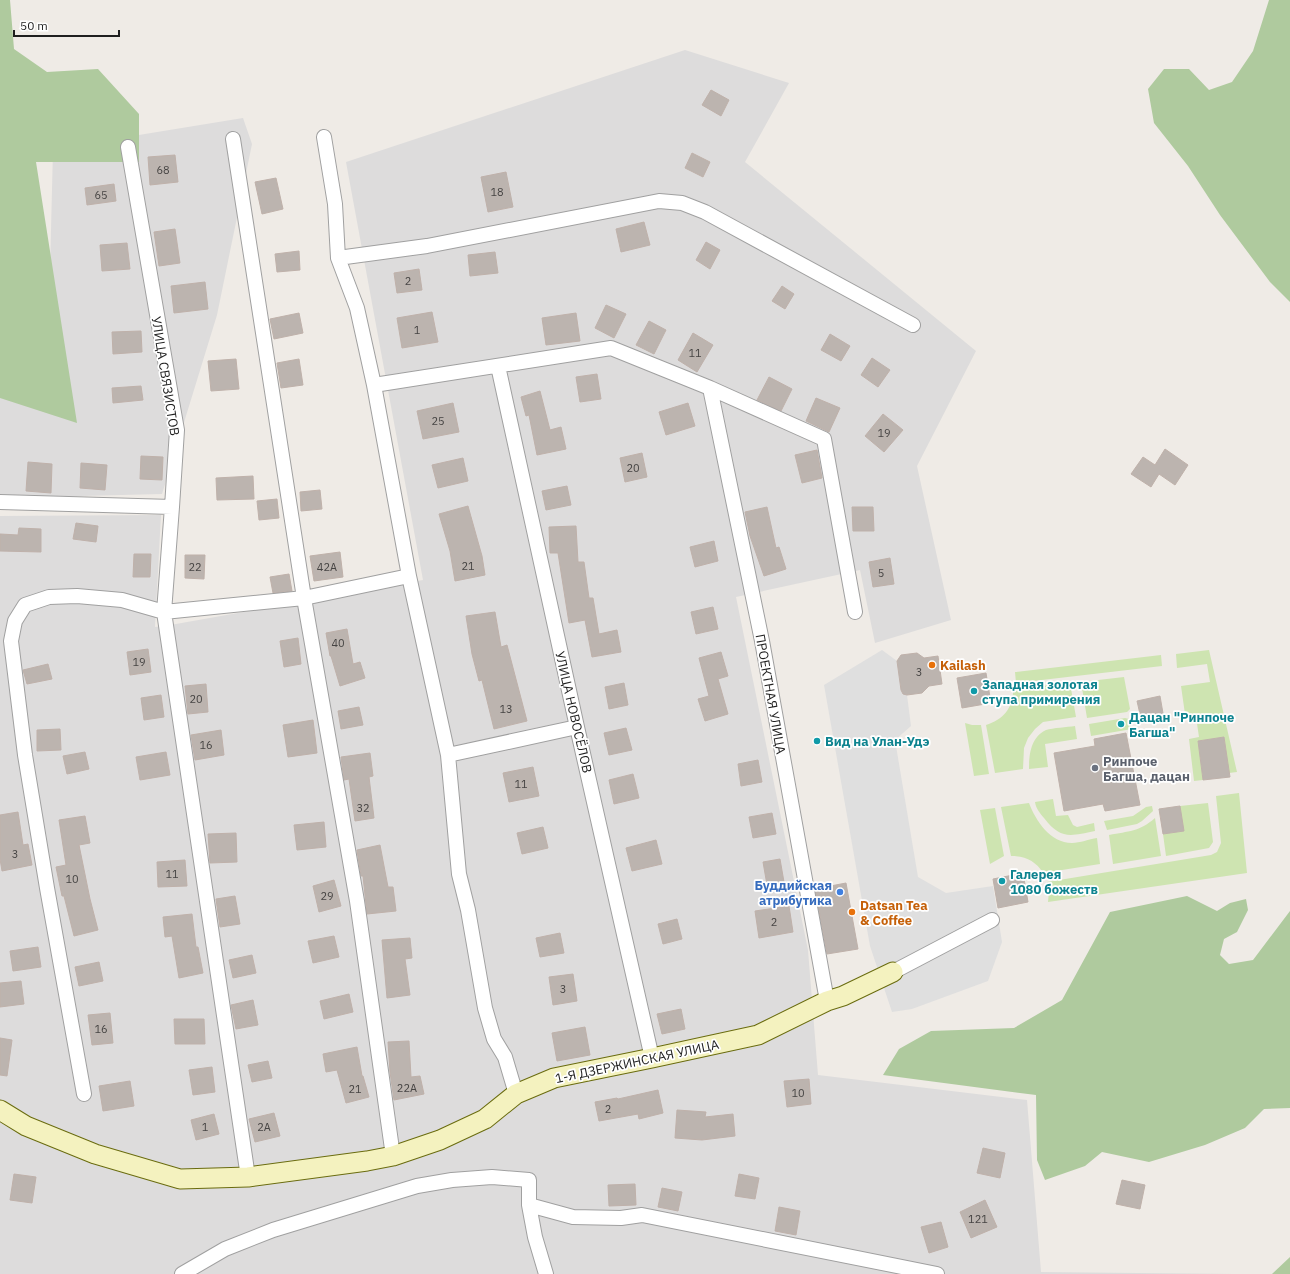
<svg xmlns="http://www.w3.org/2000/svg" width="1290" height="1274" font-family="'IBM Plex Sans',sans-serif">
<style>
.residential{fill:#dddcdc}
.grass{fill:#cee4b1}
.forest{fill:#afca9e}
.parking{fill:#dfdfdf}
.building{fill:#bcb4af;stroke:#bfb1aa}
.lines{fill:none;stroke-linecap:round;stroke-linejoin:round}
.street-casing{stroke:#a0a0a0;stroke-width:16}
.secondary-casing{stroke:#6a6c0f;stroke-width:21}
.street{stroke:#fff;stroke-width:14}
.secondary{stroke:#f4f2bf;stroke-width:19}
.food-dot{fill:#e8710a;stroke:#fff;stroke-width:1.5}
.culture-dot{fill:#0f9aa8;stroke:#fff;stroke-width:1.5}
.worship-dot{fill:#6b7280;stroke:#fff;stroke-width:1.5}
.shop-dot{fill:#3f7fe0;stroke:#fff;stroke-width:1.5}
.labels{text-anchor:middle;stroke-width:3.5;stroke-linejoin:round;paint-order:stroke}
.number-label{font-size:11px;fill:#464443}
.street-label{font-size:13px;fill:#1f1f1f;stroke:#fff}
.food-label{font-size:13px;font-weight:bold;fill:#c56008;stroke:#fff;text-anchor:start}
.culture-label{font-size:13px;font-weight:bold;fill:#0d838f;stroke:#fff;text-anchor:start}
.worship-label{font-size:13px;font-weight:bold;fill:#5b616d;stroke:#fff;text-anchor:start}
.shop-label{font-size:13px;font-weight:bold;fill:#366cbe;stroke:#fff;text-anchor:end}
</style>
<rect width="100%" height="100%" fill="#efebe6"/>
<path class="residential" d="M685 50 789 83 745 162 976 351 917 466 951 620 875 643 860 570 736 597 808 950 818 1075 1027 1100 1041 1272 1234 1274H0V516L161 515 155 627 176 624 423 580 346 162Z
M243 118 252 144 217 315 162 494 0 498V358L48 352 53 149Z"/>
<path class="grass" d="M1209 650 1237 772 1229 773 1224 737 1198 741 1203 780 1194 781 1189 739 1199 737 1196 717 1185 714 1181 686 1210 682 1207 664 1177 668 1176 654Z
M1161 655 1162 666 1016 683 1015 672Z
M1124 677 1130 709 1127 712 1087 718 1081 682Z
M1070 683 1076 717 1043 722 1035 729 1028 738 1024 748 1023 769 995 773 986 725C1003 720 1014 707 1013 689Z
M1125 718 1129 719 1131 724 1132 729 1091 736 1089 724Z
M965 723 972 725H981L989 774 974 776Z
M1075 726 1077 739 1045 744 1048 767 1029 769C1029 754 1031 737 1046 730 1053 728 1067 727 1075 726Z
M1239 793 1247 873 1048 902 1049 891 1047 882 1211 855 1217 852 1221 843 1216 796Z
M1053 799 1056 816 1068 815 1073 825 1077 827 1094 823 1095 831C1070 836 1061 840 1044 818 1040 813 1036 809 1035 802Z
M1029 803C1036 821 1050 843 1072 843 1080 843 1089 839 1097 838L1100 864 1043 873C1036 861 1025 856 1011 856L1001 807Z
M1208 803 1213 842 1209 848 1166 856 1163 834 1183 831 1180 806Z
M1152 806 1153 811 1142 821 1137 824 1107 830 1104 821 1133 816 1146 807Z
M995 808 1004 856 990 864 980 810Z
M1155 818 1161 856 1113 864 1109 835C1129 831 1139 832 1155 818Z"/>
<path class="forest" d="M0 0H10L14 49 47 72 98 69 139 114V162H36L77 423 0 398Z
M1269 0H1290V302L1270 282 1220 215 1188 166 1154 123 1148 89 1164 69H1189L1209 90 1232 82 1253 51Z
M1187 896 1217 911 1230 903 1246 899 1248 910 1237 932 1224 939 1220 955 1229 964 1253 960 1290 911V1108L1264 1109 1245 1128 1205 1145 1149 1162 1102 1152 1085 1166 1045 1180 1037 1160 1036 1095 883 1075 899 1049 931 1031 1014 1028 1062 1000 1110 912Z
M1290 1257V1274H1272Z"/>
<path class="parking" d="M882 650 897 661 901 690 903 694 907 695 911 726 895 740 918 877 946 893 993 886 1002 942 988 981 912 1009 892 1012 870 946 824 685Z"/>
<path class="building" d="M711 90 729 100 721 116 702 105Z
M692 153 710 162 703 177 685 168Z
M175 155 178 182 150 185 148 157Z
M506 172 513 207 488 212 481 177Z
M276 178 283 209 262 214 255 182Z
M114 184 116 201 87 205 85 188Z
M644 222 650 245 621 252 616 229Z
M175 229 180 263 159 266 154 232Z
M706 242 720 250 710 269 696 260Z
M127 243 130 269 102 271 100 245Z
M299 251 300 270 277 272 275 254Z
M495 252 498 273 470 276 468 255Z
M419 269 422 290 397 293 394 273Z
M205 282 208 309 174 313 171 286Z
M782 286 794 294 785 309 772 301Z
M606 305 626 314 614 338 595 328Z
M432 312 438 342 402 348 397 318Z
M299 313 303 333 274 339 270 319Z
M576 313 580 341 546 345 542 318Z
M649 321 666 330 654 354 636 345Z
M141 331 142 352 113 354 112 332Z
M693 333 713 345 697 372 678 360Z
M830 334 850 346 841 361 821 350Z
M872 358 890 370 878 387 861 375Z
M236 359 239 389 211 391 208 361Z
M299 359 303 385 281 388 277 363Z
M597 374 601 399 580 402 576 377Z
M769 377 792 389 781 411 757 400Z
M141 386 143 400 113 403 112 388Z
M540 391 550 430 561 427 566 449 537 455 529 415 526 416 521 397Z
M816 398 840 408 829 432 806 421Z
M453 403 459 432 423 439 417 411Z
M688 403 695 426 666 435 659 412Z
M883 414 903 430 884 452 865 436Z
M1165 449 1188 465 1175 485 1159 474 1151 487 1131 474 1143 457 1155 465Z
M817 450 822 478 802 483 795 455Z
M642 453 647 477 625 482 620 458Z
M141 456 163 457 162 480 140 479Z
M463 458 468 481 438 488 432 465Z
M28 462 52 464 51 493 26 491Z
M81 463 107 465 105 490 80 488Z
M253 476 254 499 217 500 216 478Z
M567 486 571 505 546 510 542 491Z
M320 490 322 509 301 511 300 492Z
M277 499 279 518 259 520 257 501Z
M468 506 482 556 485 575 455 581 450 551 439 514Z
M767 507 776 548 779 547 786 569 764 576 750 536 745 512Z
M852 507H873L874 531H853Z
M76 523 98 526 96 542 73 539Z
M576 526 578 562H584L589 598H593L599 634 617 630 621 652 592 657 585 620 569 623 558 553H550L549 527Z
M19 528 41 529V552L0 551V534L18 535Z
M714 541 718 561 695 567 690 547Z
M340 552 343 577 314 581 310 556Z
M134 554H151L150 577H133Z
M185 555H205L204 579 185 578Z
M890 558 894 584 873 587 869 562Z
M289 574 292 591 273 593 270 577Z
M713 607 718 629 696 634 691 612Z
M495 612 501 647 507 645 527 721 494 729 482 680 479 681 472 654 466 616Z
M347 629 353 664 360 662 365 678 340 686 331 656H330L326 633Z
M298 638 301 664 284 667 280 641Z
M148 649 151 672 130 675 127 652Z
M721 652 728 676 718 679 728 714 705 721 698 699 709 696 699 658Z
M917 653 924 658 938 656 942 684 929 686 922 693 907 695 903 694 901 690 897 661 901 655Z
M48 664 52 679 27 684 23 670Z
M986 673 991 703 962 708 957 678Z
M624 683 628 705 609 709 605 687Z
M206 684 208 712 188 714 185 686Z
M161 695 164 717 144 720 141 698Z
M1160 696 1164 719 1142 723 1137 701Z
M359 707 363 725 341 729 338 711Z
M313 720 317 753 288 757 283 725Z
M626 728 632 750 609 755 604 733Z
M60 729 61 750 37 751V730Z
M221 730 224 755 195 760 191 735Z
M1126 733 1140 805 1105 811 1103 804 1064 811 1054 753 1095 746 1094 739Z
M1224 737 1230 777 1203 780 1198 741Z
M85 752 89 769 67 774 63 756Z
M166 752 170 775 140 780 136 757Z
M370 753 373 776 369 777 374 818 355 821 349 779 344 780 341 757Z
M758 760 762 782 741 786 738 764Z
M533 767 539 796 509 802 503 773Z
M633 774 639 798 614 804 609 780Z
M1180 806 1184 831 1163 834 1159 809Z
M18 812 23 845 28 844 32 865 2 871 0 859V815Z
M772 813 776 834 753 838 749 817Z
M85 816 90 843 79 845 90 899 98 930 74 936 64 896H62L56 867 66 865 59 820Z
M324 822 326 847 297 850 294 825Z
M543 827 548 848 522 854 517 833Z
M236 833 237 862 210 863 208 834Z
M656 840 662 864 632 871 626 848Z
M380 845 388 887H393L396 911 367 914 363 876H361L357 850Z
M780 859 784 882 767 885 763 862Z
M185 860 187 886 158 887 157 862Z
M1023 873 1028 902 998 908 993 879Z
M334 880 341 906 319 912 313 886Z
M846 883 858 949 827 954 815 889Z
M235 896 240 924 220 927 216 899Z
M789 906 793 932 759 938 755 911Z
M192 914 196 947H198L203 973 179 978 172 936 165 937 163 917Z
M677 919 682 939 663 944 658 924Z
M560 933 564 953 540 957 536 938Z
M334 936 339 957 313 963 308 941Z
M410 938 412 958 405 959 410 995 387 998 382 940Z
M38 947 41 967 13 971 10 951Z
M252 955 256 973 233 978 229 960Z
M99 962 103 981 79 986 75 967Z
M573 974 577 1001 553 1005 549 977Z
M21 981 24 1004 0 1007V983Z
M349 994 353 1012 324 1019 320 1001Z
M253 1000 258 1025 236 1029 231 1005Z
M681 1009 685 1029 662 1034 657 1014Z
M110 1013 113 1043 92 1045 88 1015Z
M174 1019H204L205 1044H175Z
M585 1027 590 1055 557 1061 552 1033Z
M0 1038 12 1040 7 1076 0 1075Z
M409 1041 411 1077 420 1076 424 1094 394 1100 390 1072 388 1042Z
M357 1047 362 1076H363L369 1097 346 1103 337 1070 326 1072 323 1054Z
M268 1061 272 1078 252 1082 248 1065Z
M212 1067 215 1092 193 1095 189 1070Z
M809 1079 811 1104 787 1107 784 1081Z
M130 1081 134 1106 103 1111 99 1086Z
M658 1090 663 1113 639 1119 638 1114 599 1121 595 1102 617 1098 618 1099Z
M677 1110 706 1112 705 1117 733 1114 735 1136 702 1140 675 1138Z
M274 1113 280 1136 255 1142 249 1119Z
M214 1114 219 1134 196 1140 191 1120Z
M983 1148 1005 1153 1000 1178 977 1173Z
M14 1174 36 1177 32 1203 10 1200Z
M739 1174 759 1178 755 1199 735 1196Z
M1122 1180 1145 1185 1140 1209 1116 1204Z
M635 1184 636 1205 609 1206 608 1185Z
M662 1188 682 1192 678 1211 658 1207Z
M985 1200 997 1227 971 1238 960 1212Z
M779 1207 800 1211 796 1235 775 1231Z
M941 1222 948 1247 929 1253 921 1227Z"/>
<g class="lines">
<defs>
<path id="street" d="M324 137 335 204 338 258 357 308 374 385
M233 139 304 598 357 901 393 1156
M338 258 427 246 659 201 682 203 705 212 913 325
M498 366 577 727 652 1058
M710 388 762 641 827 1001
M0 502 172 507 177 430 128 147
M448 755 577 727
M893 972 992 920
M84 1094 47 888 25 755 11 641 15 621 25 605 49 597 77 596 122 600 164 612 172 507
M516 1094 505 1057 494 1039 485 1008 468 910 459 874 448 755 409 576 374 385 611 348 710 388 824 439 855 612
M248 1177 164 612 304 598 409 576
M529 1205 573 1217 621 1218 642 1215 937 1274
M182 1274 225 1249 273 1230 417 1186 452 1180 492 1177 529 1180V1205L535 1237 546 1274"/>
<path id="secondary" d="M0 1110 26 1126 95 1154 180 1179 248 1177 367 1161 393 1156 440 1140 485 1119 516 1094 554 1078 652 1058 758 1035 827 1001 843 996 893 972"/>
</defs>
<use href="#street" class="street-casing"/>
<use href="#secondary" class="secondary-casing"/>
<use href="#street" class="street"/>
<use href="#secondary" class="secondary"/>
</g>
<g class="food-dot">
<circle cx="932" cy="665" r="4"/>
<circle cx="852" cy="912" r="4"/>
</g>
<g class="culture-dot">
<circle cx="974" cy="691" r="4"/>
<circle cx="1121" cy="724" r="4"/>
<circle cx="817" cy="741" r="4"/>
<circle cx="1002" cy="881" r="4"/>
</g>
<circle class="worship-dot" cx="1095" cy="768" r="4"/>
<circle class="shop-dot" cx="840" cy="892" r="4"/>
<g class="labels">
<g class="number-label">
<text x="163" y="174">68</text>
<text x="497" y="196">18</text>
<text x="101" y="199">65</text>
<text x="408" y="285">2</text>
<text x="417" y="334">1</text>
<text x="695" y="357">11</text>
<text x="438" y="425">25</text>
<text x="884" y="437">19</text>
<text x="633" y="472">20</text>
<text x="468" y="570">21</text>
<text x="195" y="571">22</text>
<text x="327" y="571">42А</text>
<text x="881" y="577">5</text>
<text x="338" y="647">40</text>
<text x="139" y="666">19</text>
<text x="919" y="676">3</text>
<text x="196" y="703">20</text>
<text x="506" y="713">13</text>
<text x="206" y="749">16</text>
<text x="521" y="788">11</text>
<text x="363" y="812">32</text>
<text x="15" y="858">3</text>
<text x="172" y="878">11</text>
<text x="72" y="883">10</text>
<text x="327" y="900">29</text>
<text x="774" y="926">2</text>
<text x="563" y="993">3</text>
<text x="101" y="1033">16</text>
<text x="407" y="1092">22А</text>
<text x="355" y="1093">21</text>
<text x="798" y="1097">10</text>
<text x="608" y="1113">2</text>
<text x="205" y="1131">1</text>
<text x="264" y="1131">2А</text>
<text x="978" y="1223">121</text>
</g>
<g class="street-label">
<text transform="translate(166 376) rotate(81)" y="5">УЛИЦА СВЯЗИСТОВ</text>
<text transform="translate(771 694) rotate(80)" y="5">ПРОЕКТНАЯ УЛИЦА</text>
<text transform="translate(574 712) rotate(77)" y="5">УЛИЦА НОВОСЁЛОВ</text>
<text transform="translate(637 1061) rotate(-12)" y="5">1-Я ДЗЕРЖИНСКАЯ УЛИЦА</text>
</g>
<g class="food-label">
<text x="940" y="670">Kailash</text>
<text x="860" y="910">Datsan Tea<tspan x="860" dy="15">&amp; Coffee</tspan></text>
</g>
<g class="culture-label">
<text x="982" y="689">Западная золотая<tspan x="982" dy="15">ступа примирения</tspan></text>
<text x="1129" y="722">Дацан "Ринпоче<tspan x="1129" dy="15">Багша"</tspan></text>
<text x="825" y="746">Вид на Улан-Удэ</text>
<text x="1010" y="879">Галерея<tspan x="1010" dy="15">1080 божеств</tspan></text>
</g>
<g class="worship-label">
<text x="1103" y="766">Ринпоче<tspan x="1103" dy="15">Багша, дацан</tspan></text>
</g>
<g class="shop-label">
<text x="832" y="890">Буддийская<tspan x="832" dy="15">атрибутика</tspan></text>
</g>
</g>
<path d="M14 30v6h105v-6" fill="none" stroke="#1f1f1f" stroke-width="2"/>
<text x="20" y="30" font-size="12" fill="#1f1f1f" stroke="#ffffff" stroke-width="3" paint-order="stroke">50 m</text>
</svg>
